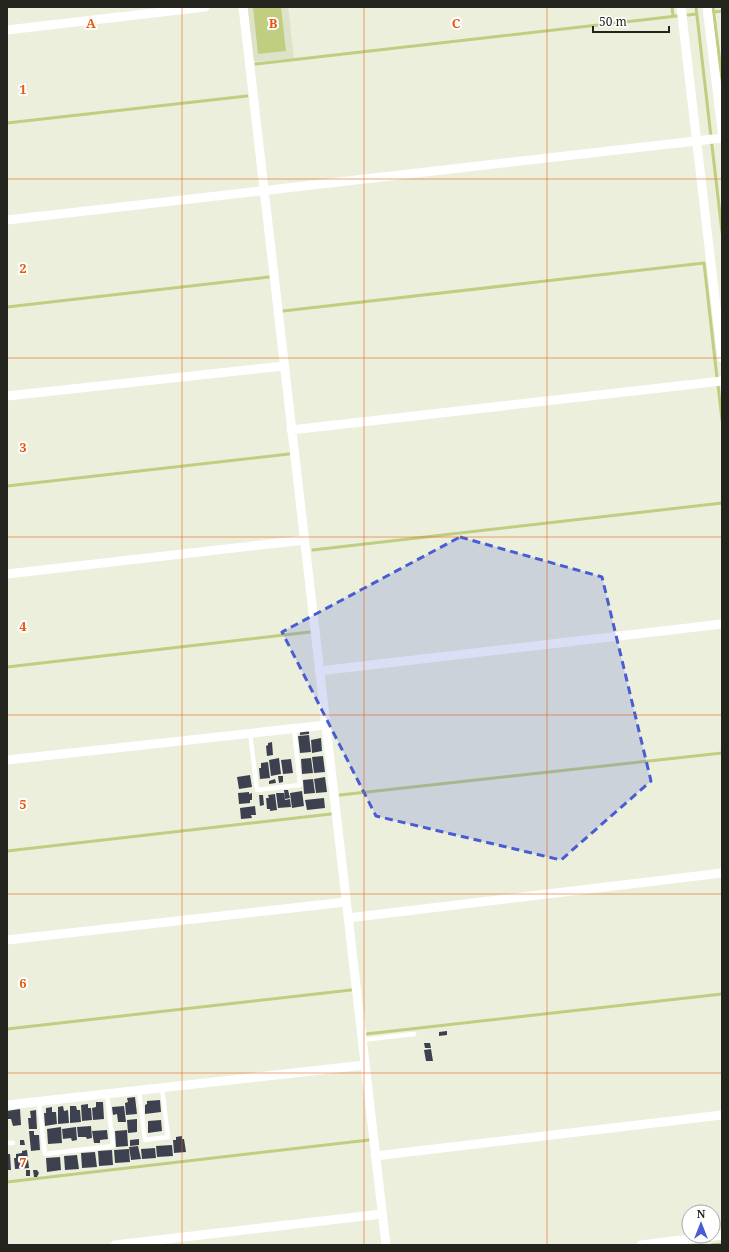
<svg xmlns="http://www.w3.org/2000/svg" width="729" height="1252" font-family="'Noto Serif',serif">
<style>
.built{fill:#dde3c9}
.water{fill:#bfce80}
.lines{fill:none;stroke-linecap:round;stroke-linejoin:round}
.stream{stroke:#bfce80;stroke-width:3}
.building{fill:#3d414f}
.service{stroke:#fff;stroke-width:4.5}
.minor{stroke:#fff;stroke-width:9}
.marked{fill:#495dd2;fill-opacity:0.2;stroke:#495dd2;stroke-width:3;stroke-dasharray:8 5;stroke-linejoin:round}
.grid{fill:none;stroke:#e8590c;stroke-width:1;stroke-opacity:0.55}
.grid-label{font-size:13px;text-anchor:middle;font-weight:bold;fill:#e8590c;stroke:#fff;stroke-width:4;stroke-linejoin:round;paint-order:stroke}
</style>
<rect width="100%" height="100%" fill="#ebefdc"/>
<path class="built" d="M247 7H288L294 58 253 62Z"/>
<path class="water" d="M253 7H281L286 51 258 54Z"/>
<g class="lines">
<path class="stream" d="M672 7 673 16
M696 7 722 232
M713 7 722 79
M714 12 722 11
M688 15 696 14
M256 64 677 16
M7 123 247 96
M7 307 269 277
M283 311 704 263 717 378
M718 385 722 420
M7 486 289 454
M313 550 722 503
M7 667 310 632
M340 795 722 753
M7 851 331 814
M7 1029 351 990
M366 1034 722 994
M7 1182 369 1140
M711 1245 722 1244"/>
</g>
<path class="building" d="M309 730V734L300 735V731Z
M309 735 311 752 300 753 298 736Z
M321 738 322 751 312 753 311 740Z
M272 742 273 755 267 756 266 746 268 745V743Z
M323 756 325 772 314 773 312 757Z
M279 758 281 774 271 776 269 760Z
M311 758 313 773 302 774 301 759Z
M291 759 293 773 283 774 281 760Z
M268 762 270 778 260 779 259 768H261V763Z
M250 775 252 787 239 789 237 777Z
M278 776H283V782L279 783Z
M325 777 327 792 316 793 314 779Z
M275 779 276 783 269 784V781Z
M313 779 315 793 304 794 303 780Z
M284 790H288L290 798 285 799Z
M302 791 304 806 292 808 290 793Z
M249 792V794L252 793V800H250V803L239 804 238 793Z
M276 793H284L285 800 290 799 291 807 278 808Z
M275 794 277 810 270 811V809H267L266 798H269L268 795Z
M259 795H263L264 805 260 806Z
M324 798 325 808 307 810 305 800Z
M255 806 256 815H251L252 818 241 819 240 808Z
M447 1031V1035L439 1036V1032Z
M424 1043H430L431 1048H425Z
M431 1049 433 1061H426L424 1050Z
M135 1097 137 1114 126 1115 125 1103 128 1102 127 1098Z
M160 1100 161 1112 145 1114V1105L147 1104V1101Z
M96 1102H103L104 1119 93 1120 92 1108 96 1107Z
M88 1104V1108H91L92 1120 82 1121 81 1105Z
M63 1106 64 1111 68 1110 69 1123 58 1124V1107Z
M70 1106H76L77 1110H80L81 1122 70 1123Z
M124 1106 126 1122H118L117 1114 113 1115 112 1107Z
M52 1107V1112H56L57 1124 45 1126 44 1113H46V1108Z
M20 1109 21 1125 13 1126 11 1119H8L7 1111Z
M36 1110 37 1129H29L28 1118H31L30 1111Z
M137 1119V1132L128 1133 127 1120Z
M161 1120 162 1131 148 1133V1121Z
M91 1126 92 1138 87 1139 86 1137H78L77 1127Z
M61 1127 62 1143 48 1144 47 1129Z
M76 1127 77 1140 72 1141 71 1138 63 1139 62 1129Z
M107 1130 108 1139 100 1140V1143H94L92 1131Z
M127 1130 128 1146 116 1147 115 1131Z
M29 1131H34V1135H39L40 1150 31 1151Z
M182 1136V1139H184L186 1152 174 1153 173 1140H176V1137Z
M139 1139V1145L130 1146V1140Z
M20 1140H24L25 1145H20Z
M172 1145 173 1156 157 1157 156 1146Z
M138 1146 141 1159 131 1160 129 1147Z
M155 1148 156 1158 142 1159 141 1149Z
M129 1149 130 1162 115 1163 114 1150Z
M27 1150 29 1168 15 1169 14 1158H16V1154L22 1153V1151Z
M112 1150 113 1165 99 1166 98 1151Z
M95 1152 97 1167 82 1168 81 1153Z
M7 1154H10L11 1170H7Z
M77 1155 79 1169 65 1170 64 1156Z
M60 1157 61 1170 47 1172 46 1158Z
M26 1170H30V1176H26Z
M33 1170H37L39 1173 37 1177H34Z"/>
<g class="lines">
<path class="service" d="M250 733 257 790 300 785 294 729
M362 1040 414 1034
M139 1090 145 1140 168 1137 162 1088
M39 1102 45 1154 113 1146 107 1094
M7 1143H13"/>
<path class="minor" d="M243 7 386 1245
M681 7 722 358
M707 7 722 131
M7 30 205 7
M7 220 722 138
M7 396 284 366
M291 430 722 381
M7 574 304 540
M319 671 722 624
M7 760 326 725
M348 918 722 873
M7 940 346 902
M7 1105 365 1065
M375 1156 722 1115
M115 1245 382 1214
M641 1245 722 1235"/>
</g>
<path class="marked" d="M460 537 602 577 651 781 561 860 376 816 282 632Z"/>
<path class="grid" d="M182 7V1245M364 7V1245M547 7V1245M7 179H722M7 358H722M7 537H722M7 715H722M7 894H722M7 1073H722"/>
<g class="grid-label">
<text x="91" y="28">A</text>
<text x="273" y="28">B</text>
<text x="456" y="28">C</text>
<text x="23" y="94">1</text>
<text x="23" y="273">2</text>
<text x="23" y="452">3</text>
<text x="23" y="631">4</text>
<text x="23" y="809">5</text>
<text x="23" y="988">6</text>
<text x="23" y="1167">7</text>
</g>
<rect width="729" height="1252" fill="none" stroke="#23241d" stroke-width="16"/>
<g transform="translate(701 1224)"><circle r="19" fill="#ffffff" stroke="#a7a7a5"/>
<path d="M0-3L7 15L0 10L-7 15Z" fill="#495dd2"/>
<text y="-6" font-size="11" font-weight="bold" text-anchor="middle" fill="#23241d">N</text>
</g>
<path d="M593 26v6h76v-6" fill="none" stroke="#23241d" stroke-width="2"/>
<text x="599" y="26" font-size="12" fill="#23241d" stroke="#ffffff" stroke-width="3" paint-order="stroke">50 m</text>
</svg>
